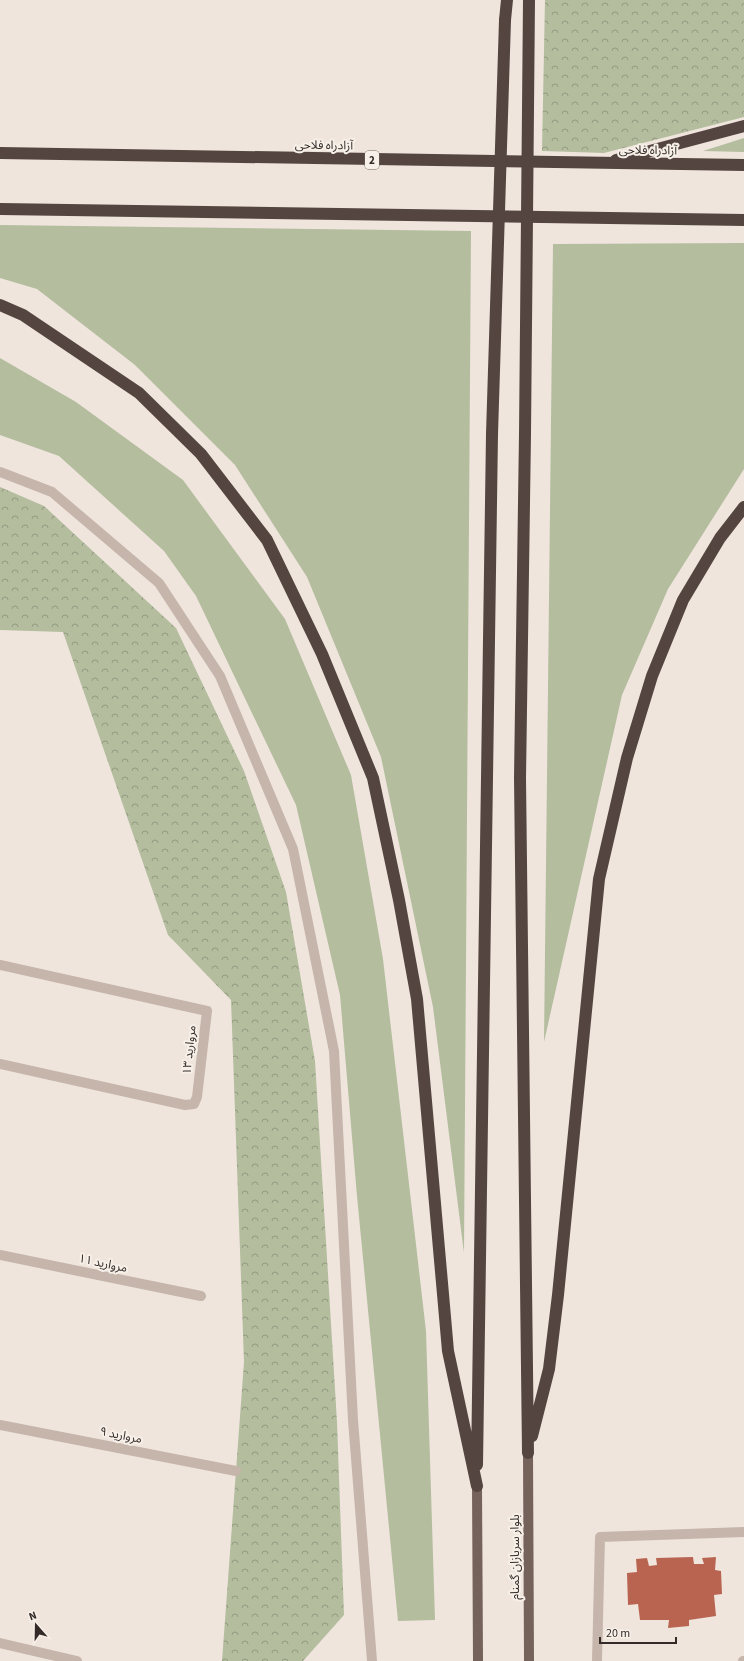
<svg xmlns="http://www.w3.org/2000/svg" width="744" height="1661" font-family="'Source Sans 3','Noto Sans Arabic',sans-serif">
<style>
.grass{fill:#b4bd9e}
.park{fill:url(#park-crowns)}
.building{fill:#b96451}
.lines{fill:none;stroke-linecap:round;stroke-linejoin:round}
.minor{stroke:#c6b5aa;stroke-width:10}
.major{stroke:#75625b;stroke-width:10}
.highway{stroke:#544541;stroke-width:12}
.highway-bridge{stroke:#544541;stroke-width:12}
.labels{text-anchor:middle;stroke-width:4;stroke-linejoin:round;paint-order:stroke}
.shield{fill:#f7f0e8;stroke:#6e6662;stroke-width:1}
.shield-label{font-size:11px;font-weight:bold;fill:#342b29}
.street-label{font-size:12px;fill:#342b29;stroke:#f7f0e8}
</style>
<defs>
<pattern id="park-crowns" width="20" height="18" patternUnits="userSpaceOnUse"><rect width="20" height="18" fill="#b4bd9e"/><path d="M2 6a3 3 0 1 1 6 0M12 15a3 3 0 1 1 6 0" fill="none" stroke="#939a81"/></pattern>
</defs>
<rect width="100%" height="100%" fill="#efe5dd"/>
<path class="grass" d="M744 138V152L703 151Z
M0 225 471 231 464 1253 433 1007 381 757 307 577 235 465 135 365 37 289 0 278Z
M744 243V469L668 589 622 695 544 1042 553 244Z
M0 358 76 402 183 480 285 619 351 775 383 959 426 1331 435 1620 398 1621 357 1196 340 995 296 805 196 596 164 551 59 456 0 435Z"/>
<path class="park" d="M545 0H744V117L604 153 542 151Z
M0 487 44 506 176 628 244 771 286 892 315 1061 337 1422 344 1615 303 1661H222L244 1362 231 1000 168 935 63 632 0 630Z"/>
<path class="building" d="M693 1557 694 1564H704L702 1558 716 1557 715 1570 721 1571 722 1594 714 1595 716 1616 689 1620V1626L668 1628 669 1620H640L638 1604 628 1605 627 1573 637 1572 636 1559 647 1558 649 1566 657 1565 656 1558Z"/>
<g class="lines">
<path class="minor" d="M0 472 52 492 159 583 220 676 293 849 334 1051 353 1420 372 1661
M0 965 207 1011 197 1097 194 1104 185 1105 0 1064
M0 1255 201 1296
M0 1425 236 1471
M0 1643 77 1661
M597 1661 600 1537 744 1532
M743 1661H744"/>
<path class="major" d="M528 1453 529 1661
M477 1486 478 1661"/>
<path class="highway" d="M505 20 507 0
M0 153 744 165
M616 160 744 126
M0 209 744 220
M0 305 23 315 139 393 201 454 267 540 322 654 373 778 399 900 417 999 448 1351 477 1486
M525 434 520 778 528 1453
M532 1436 549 1369 558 1295 599 879 627 758 652 676 683 600 720 538 744 507
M477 1465 492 434"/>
<path class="highway-bridge" d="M492 434 505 20
M525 434 529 0"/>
</g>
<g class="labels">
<rect class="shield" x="365" y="151" width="14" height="18" rx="3"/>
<g class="shield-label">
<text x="372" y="164">2</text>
</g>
<g class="street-label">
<text transform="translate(324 145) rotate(1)" y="4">آزادراه فلاحی</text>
<text transform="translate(648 150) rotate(1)" y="4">آزادراه فلاحی</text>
<text transform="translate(189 1050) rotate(-84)" y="4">مروارید ۱۳</text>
<text transform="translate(103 1263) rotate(12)" y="4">مروارید ۱۱</text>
<text transform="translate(121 1435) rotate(11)" y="4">مروارید ۹</text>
<text transform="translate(515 1557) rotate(-90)" y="4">بلوار سربازان گمنام</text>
</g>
</g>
<g transform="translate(36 1625) rotate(340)" stroke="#f7f0e8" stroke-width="3" paint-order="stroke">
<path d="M0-3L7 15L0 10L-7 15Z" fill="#342b29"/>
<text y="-6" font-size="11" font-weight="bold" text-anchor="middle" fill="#342b29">N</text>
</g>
<path d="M600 1637v6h76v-6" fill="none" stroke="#342b29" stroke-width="2"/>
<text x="606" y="1637" font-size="12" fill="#342b29" stroke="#f7f0e8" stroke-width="3" paint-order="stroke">20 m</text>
</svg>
